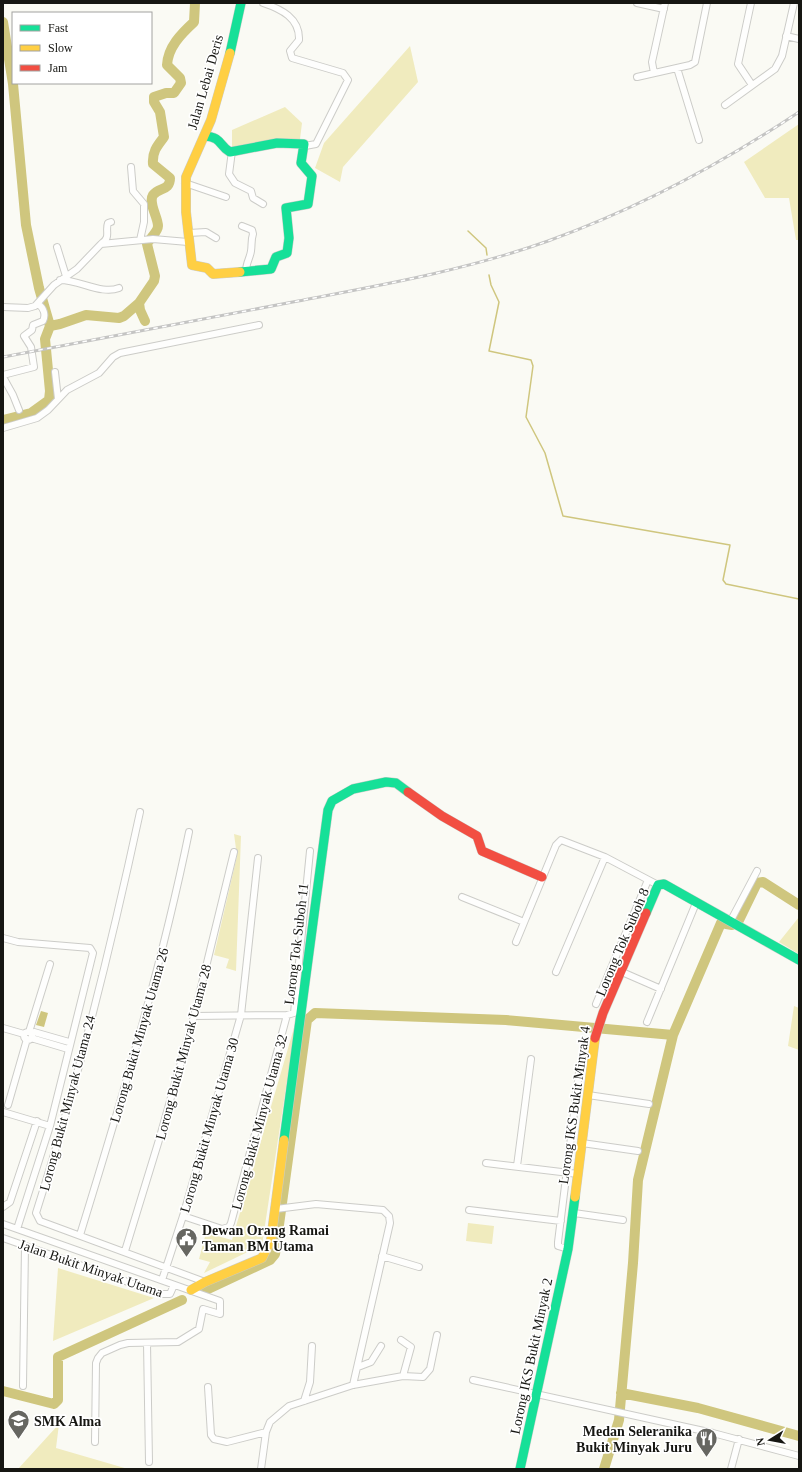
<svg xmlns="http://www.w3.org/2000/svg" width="802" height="1472" font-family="Georgia,serif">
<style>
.green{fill:#f0ebbe}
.water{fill:#cfc67e}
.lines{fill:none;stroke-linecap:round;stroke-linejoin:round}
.stream{stroke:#cfc67e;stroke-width:1.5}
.river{stroke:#cfc67e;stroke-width:10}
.street-casing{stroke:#ccccc8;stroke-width:8}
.fast-casing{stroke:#ccccc8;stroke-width:10}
.slow-casing{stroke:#ccccc8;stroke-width:10}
.jam-casing{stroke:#ccccc8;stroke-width:10}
.street{stroke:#fefefd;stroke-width:6}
.fast{stroke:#16e098;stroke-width:9}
.slow{stroke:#ffcf43;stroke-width:9}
.jam{stroke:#f24e42;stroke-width:9}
.rail-casing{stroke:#c4c4c3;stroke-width:3}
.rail{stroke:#fff;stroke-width:1.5;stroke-dasharray:4.5;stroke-linecap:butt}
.labels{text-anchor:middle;stroke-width:3.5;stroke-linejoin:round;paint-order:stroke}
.street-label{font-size:14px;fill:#161612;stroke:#fff}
.poi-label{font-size:14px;font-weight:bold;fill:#161612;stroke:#fff;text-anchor:start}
</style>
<rect width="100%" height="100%" fill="#fafaf4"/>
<path class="green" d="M410 46 418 82 343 167 340 182 315 168 324 143Z
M285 107 302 123 300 139 232 148V130Z
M799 124V240H796L789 198H765L744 162Z
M234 834 241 836 236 971 226 968 229 959 214 955 237 856Z
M799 917V954L779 942Z
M794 1006 799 1008V1050L788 1046Z
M296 1021 262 1245 204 1273 210 1262 199 1259 206 1233 232 1240Z
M468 1223 494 1226 492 1244 466 1241Z
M58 1268 154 1298 53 1341Z
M59 1424 56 1448 128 1469H18Z"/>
<path class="water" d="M41 1011 48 1013 44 1027 36 1025Z"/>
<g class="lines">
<path class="stream" d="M468 231 486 248 487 255
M489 275 491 285 499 302 489 351 531 360 533 366 526 417 545 453 563 516 730 545 723 580 726 584 799 599"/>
<path class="river" d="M3 22 13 84 26 225 39 288 50 326
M139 303 140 310 145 321
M3 420 31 413 49 400 50 391 45 339 50 326 60 324 86 315 119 318 124 316 139 303 154 281 155 276 147 244C149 239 158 232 158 226 158 217 148 203 153 195 159 187 170 191 170 178L153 164C152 152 157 146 164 137L160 112 154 102V97L166 93H174L181 83 180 78 167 65C168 47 181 34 194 22L195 3
M206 1290 270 1260 275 1254 307 1020 315 1013 506 1020 673 1035
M3 1391 54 1404 58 1400V1357L182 1300
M621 1393 698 1408 799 1436
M604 1469 619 1420 633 1263 638 1180 673 1035 721 923 732 925 739 920 757 883 763 882 799 905"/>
<defs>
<path id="street" d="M263 3C281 9 300 18 299 40L290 51 292 58 343 73 348 80 316 144 305 146
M637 3 664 9
M751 3 738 64 752 85
M786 36 799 39
M677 68 699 140
M654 73 652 62 665 3
M637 77 690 65 695 62 707 3
M725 105 775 69 782 56 794 3
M232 151 229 174 235 183 251 191 253 198 263 204
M131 167 133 191 144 204V222L140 240
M185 183 226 197
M242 226 252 230 253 234C251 240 252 244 251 251 250 258 246 263 246 271
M189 233 206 232 216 238
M102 243C111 237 105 231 108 223L111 222
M57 247 66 276
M60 280C80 280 102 295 119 288
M3 307 28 308 35 306 54 285 77 269 101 244 153 239 188 242
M55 372 58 399
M3 375 34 367 31 347 24 336 32 330 33 325 43 321C46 315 44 308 38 304
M3 377 13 395 19 410
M3 428 37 418 48 410 67 390 99 373 113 357 120 353 259 325
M140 812C111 947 78 1081 36 1213L40 1221 205 1282
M462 897 524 922
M730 922 757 871
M3 938 18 942 90 948 93 953 50 1126 17 1229
M516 942 556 845 561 840 605 857 658 885
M556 972 605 857
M622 972 661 989
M596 1004 648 880
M194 1016 287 1015 294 1013 310 851
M647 1022 696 903
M3 1028 24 1034
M29 1032 50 964
M24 1036a4 4 0 1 1 8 0a4 4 0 1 1-8 0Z
M31 1033 34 1032 69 1042
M31 1038 68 1049
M588 1095 649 1104
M8 1105 27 1039
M3 1112 50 1126
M582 1143 638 1151
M486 1163 578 1174
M517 1166 531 1059
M3 1207 10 1202 37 1121
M276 1209 316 1204 383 1210 389 1216 390 1223 353 1385
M469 1210 561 1221
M574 1213 623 1220
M183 1216 222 1229 229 1227 231 1223 287 1015
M3 1224 220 1301V1314L203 1309 199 1329 178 1342 128 1343 120 1345 102 1353 98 1358 96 1363 95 1442
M80 1235C121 1102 161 969 189 832
M3 1238 162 1294H170L174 1285
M568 1249 558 1246V1242L580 1065
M125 1251 159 1140 194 1016 234 852
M382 1256 419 1267
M162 1280 183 1216 241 1015 258 858
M401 1340 411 1347 403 1376
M147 1343 149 1462
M358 1367 371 1362 381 1346
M473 1380 713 1433 799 1456
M23 1386 25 1246
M208 1387 211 1435 214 1439 227 1442 266 1432 270 1422 289 1406 353 1385 403 1376 423 1377 430 1369 437 1335
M304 1401 310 1382 312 1346
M261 1469 266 1432
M731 1469 739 1439"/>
<path id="fast" d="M230 53 241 3
M205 136C222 137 219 146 230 152L277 143 304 144 301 163 312 176 308 204 286 208 289 238 287 253 276 257 271 269 240 272
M646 913 658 885 664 884 799 960
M284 1140 328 810 332 801 353 789 386 782 396 783 408 792
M520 1469 568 1249 575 1197"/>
<path id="slow" d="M230 53 211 120 186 177V212L192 265 207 268 213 274 240 272
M575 1197 595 1038
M191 1290 205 1282 262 1258 271 1240 284 1140"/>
<path id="jam" d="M408 792 442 816 477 836 482 851 542 877
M595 1038 603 1013 646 913"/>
</defs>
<use href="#street" class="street-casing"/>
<use href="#fast" class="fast-casing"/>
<use href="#slow" class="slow-casing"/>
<use href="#jam" class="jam-casing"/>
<use href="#street" class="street"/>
<use href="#fast" class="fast"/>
<use href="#slow" class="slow"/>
<use href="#jam" class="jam"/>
<defs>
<path id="rail" d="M3 357C101 338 200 320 298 301 382 285 467 270 548 241 637 209 721 164 799 112"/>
</defs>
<use href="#rail" class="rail-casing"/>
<use href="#rail" class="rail"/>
</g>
<defs>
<symbol id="civic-pin" viewBox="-11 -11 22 30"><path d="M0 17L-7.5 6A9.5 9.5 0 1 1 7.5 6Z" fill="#666661" stroke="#fff"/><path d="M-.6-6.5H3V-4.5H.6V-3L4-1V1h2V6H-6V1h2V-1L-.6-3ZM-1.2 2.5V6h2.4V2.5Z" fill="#fff"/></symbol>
<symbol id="school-pin" viewBox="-11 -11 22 30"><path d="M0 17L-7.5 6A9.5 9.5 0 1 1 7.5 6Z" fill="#666661" stroke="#fff"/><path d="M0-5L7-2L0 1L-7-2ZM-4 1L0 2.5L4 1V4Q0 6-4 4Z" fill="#fff"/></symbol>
<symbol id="restaurant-pin" viewBox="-11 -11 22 30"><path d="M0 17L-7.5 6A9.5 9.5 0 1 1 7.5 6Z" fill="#666661" stroke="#fff"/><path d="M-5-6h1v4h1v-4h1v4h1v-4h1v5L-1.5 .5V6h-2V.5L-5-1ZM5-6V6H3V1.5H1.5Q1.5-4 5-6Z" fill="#fff"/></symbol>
</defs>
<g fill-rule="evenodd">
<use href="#civic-pin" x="174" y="1226" width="25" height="34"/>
<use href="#school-pin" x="6" y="1408" width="25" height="34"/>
<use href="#restaurant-pin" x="694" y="1426" width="25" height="34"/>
</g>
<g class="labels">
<g class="street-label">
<text transform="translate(205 82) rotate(-74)" y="5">Jalan Lebai Deris</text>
<text transform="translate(622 942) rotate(-67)" y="5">Lorong Tok Suboh 8</text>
<text transform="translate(296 944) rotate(-83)" y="5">Lorong Tok Suboh 11</text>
<text transform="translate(139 1035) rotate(-74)" y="5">Lorong Bukit Minyak Utama 26</text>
<text transform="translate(183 1052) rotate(-75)" y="5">Lorong Bukit Minyak Utama 28</text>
<text transform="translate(67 1103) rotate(-75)" y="5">Lorong Bukit Minyak Utama 24</text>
<text transform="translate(574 1105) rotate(-82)" y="5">Lorong IKS Bukit Minyak 4</text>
<text transform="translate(259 1122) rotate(-75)" y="5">Lorong Bukit Minyak Utama 32</text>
<text transform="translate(209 1125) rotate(-74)" y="5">Lorong Bukit Minyak Utama 30</text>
<text transform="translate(91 1268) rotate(19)" y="5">Jalan Bukit Minyak Utama</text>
<text transform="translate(531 1356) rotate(-78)" y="5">Lorong IKS Bukit Minyak 2</text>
</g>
<g class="poi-label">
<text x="202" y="1235">Dewan Orang Ramai<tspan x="202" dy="16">Taman BM Utama</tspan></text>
<text x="34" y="1426">SMK Alma</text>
<text x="692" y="1436" text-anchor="end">Medan Seleranika<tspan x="692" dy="16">Bukit Minyak Juru</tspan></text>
</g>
</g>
<rect width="802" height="1472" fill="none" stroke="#161612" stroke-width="8"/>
<rect x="12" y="12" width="140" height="72" fill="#ffffff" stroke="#a2a2a0"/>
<rect x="20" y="25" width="20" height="6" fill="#16e098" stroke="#a2a2a0"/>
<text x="48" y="32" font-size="12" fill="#161612">Fast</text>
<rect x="20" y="45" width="20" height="6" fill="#ffcf43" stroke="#a2a2a0"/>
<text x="48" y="52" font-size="12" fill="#161612">Slow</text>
<rect x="20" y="65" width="20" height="6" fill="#f24e42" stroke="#a2a2a0"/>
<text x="48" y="72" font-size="12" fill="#161612">Jam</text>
<g transform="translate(770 1440) rotate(259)" stroke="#ffffff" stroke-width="3" paint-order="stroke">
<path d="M0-3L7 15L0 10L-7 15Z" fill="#161612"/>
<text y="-6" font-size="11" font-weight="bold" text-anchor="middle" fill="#161612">N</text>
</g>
</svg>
